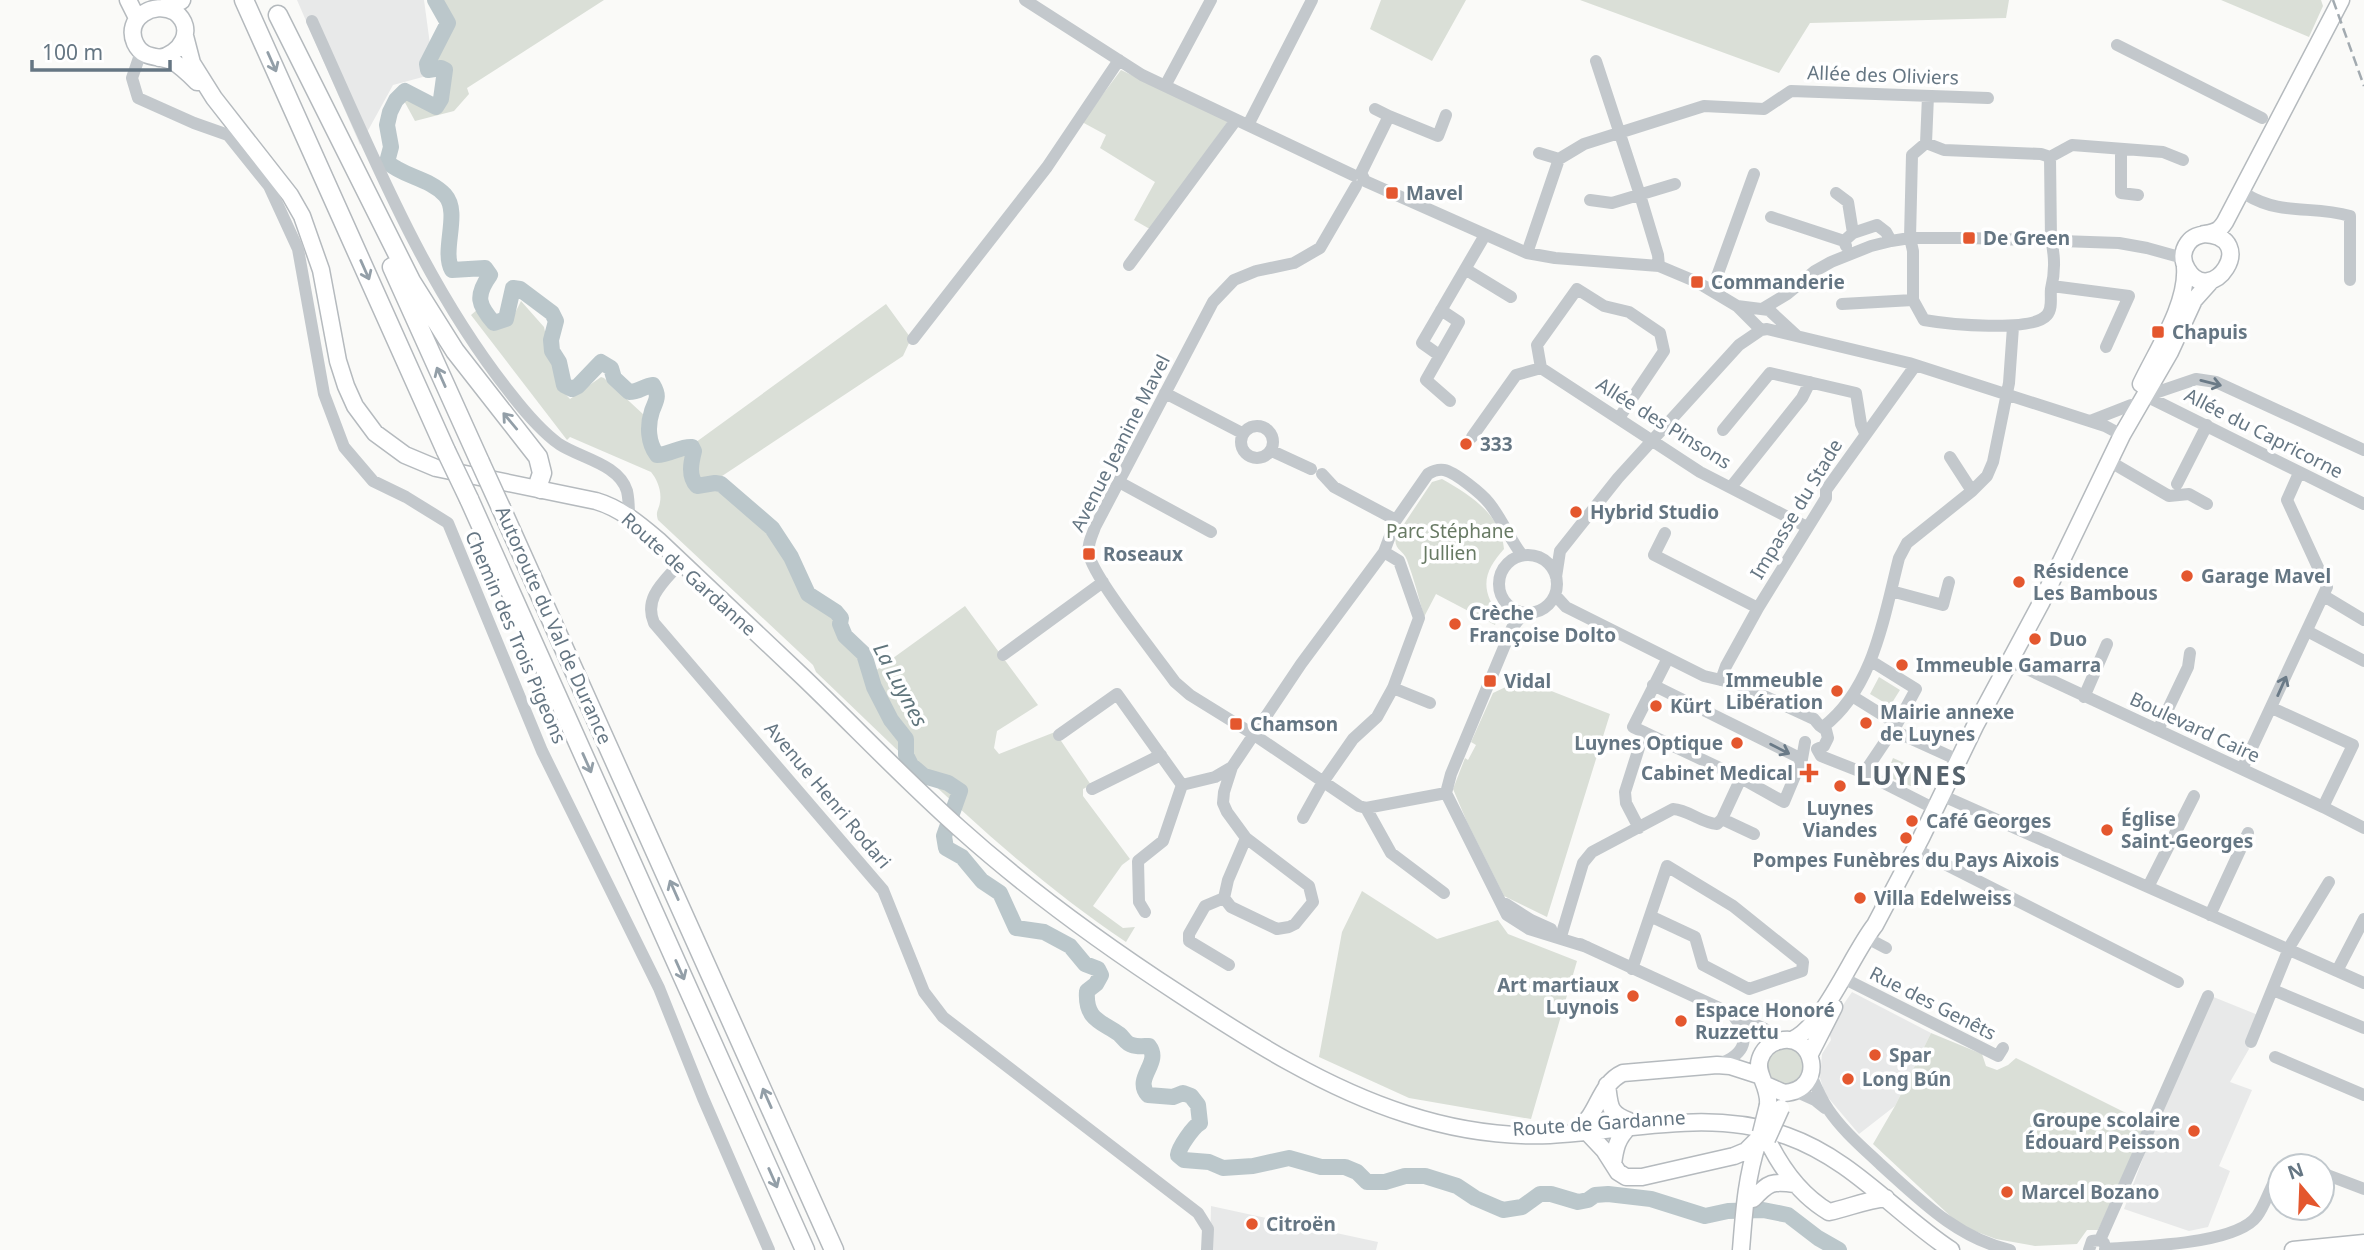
<svg xmlns="http://www.w3.org/2000/svg" width="2364" height="1250" font-family="'Noto Sans',sans-serif">
<style>
.built{fill:#e8e9e9}
.green{fill:#dadfd7}
.lines{fill:none;stroke-linecap:round;stroke-linejoin:round}
.river{stroke:#bbc7cb;stroke-width:16}
.major-casing{stroke:#b5babe;stroke-width:19}
.highway-casing{stroke:#b4b9bd;stroke-width:21}
.minor{stroke:#c3c8cc;stroke-width:12}
.major{stroke:#fff;stroke-width:16}
.highway{stroke:#fff;stroke-width:18}
.rail{stroke:#a2aab0;stroke-width:2.5;stroke-dasharray:10 5;stroke-linecap:butt}
.major-bridge-casing{stroke:#b5babe;stroke-width:19;stroke-linecap:butt}
.highway-bridge-casing{stroke:#b4b9bd;stroke-width:21;stroke-linecap:butt}
.major-bridge{stroke:#fff;stroke-width:16}
.highway-bridge{stroke:#fff;stroke-width:18}
.oneway{stroke:#939fa8}
.oneway2{stroke:#6a7a87}
.poi-dot{fill:#e4572e;stroke:#fff;stroke-width:2.5}
.labels{text-anchor:middle;stroke-width:7;stroke-linejoin:round;paint-order:stroke}
.street-label{font-size:19px;fill:#657683;stroke:#fff}
.poi-label{font-size:19px;font-weight:bold;fill:#657683;stroke:#fff;text-anchor:start}
.park-label{font-size:19px;fill:#687a64;stroke:#fff}
.water-label{font-size:21px;font-style:italic;fill:#60757c;stroke:#fff}
.district-label{font-size:26px;font-weight:bold;letter-spacing:2px;fill:#57646e;stroke:#fff}
</style>
<rect width="100%" height="100%" fill="#fafaf8"/>
<path class="built" d="M297 0H424L434 74 393 85 360 145Z
M1852 992 1931 1033 1895 1106 1859 1134 1825 1094 1820 1078 1822 1054 1831 1040 1828 1027Z
M2211 996 2258 1015 2246 1043 2249 1049 2230 1082 2252 1090 2219 1166 2230 1171 2208 1227 2189 1231 2124 1209 2166 1096Z
M1211 1206 1378 1242 1376 1250H1210Z"/>
<path class="green" d="M437 0H604L467 88 469 94 454 111 415 121 402 97 405 94 420 99 435 109 442 106 447 67 443 65 431 67 428 64C435 50 453 36 449 19 448 12 441 5 437 0Z
M1381 0H1466L1432 61 1370 29Z
M1580 0H2009L2006 18 1810 23 1779 73Z
M2221 0H2321L2323 6 2309 37Z
M1121 70 1228 121 1152 228H1148L1134 220 1155 182 1100 148 1106 135 1082 122Z
M521 301 544 327 557 385 570 399 601 377 604 378 644 415C641 431 642 444 651 457L664 458 688 448 692 450 688 465 693 486 696 488 719 487 768 528 794 567 805 592 812 601 836 616 839 627 842 622 848 638 863 650 871 674 965 606 1038 705 997 731 994 748 999 754 1055 732 1091 785 1083 789V796L1130 859 1122 865 1093 906 1123 928 1135 927 1126 942C1012 866 915 766 816 672L813 665 658 520C655 511 659 510 660 502 662 491 657 479 651 472L570 437 567 440 471 315 478 309 483 316 498 327 509 325Z
M886 304 910 337V341L903 356 716 480 696 483 691 468 696 450 692 445Z
M1442 479C1470 495 1501 514 1504 549 1490 565 1481 579 1490 600 1493 606 1496 609 1498 615L1495 625 1436 594 1424 617C1419 598 1414 579 1407 560 1403 549 1393 550 1396 536L1432 482Z
M1879 677 1900 690 1890 706 1870 694Z
M1512 684 1536 685 1610 714 1547 917 1504 896 1467 822 1453 789 1465 758 1468 760 1476 745 1471 742 1493 693Z
M1893 758 1925 772 1918 789 1886 776Z
M1362 891 1437 939 1498 920 1508 934 1577 961 1531 1119 1409 1098 1319 1057 1342 932Z
M1931 1033 1982 1054 1986 1066 1997 1070 2008 1065 2016 1058 2148 1124 2098 1230H2087L2077 1244 2035 1246 1996 1239 1961 1226 1873 1144 1895 1106Z
M1767 1066a18 18 0 1 1 36 0a18 18 0 1 1-36 0Z"/>
<g class="lines">
<path class="river" d="M435 0 448 23 427 64 428 70 441 68 445 70 441 99 436 107 405 91 396 100 390 112 387 125 391 147 387 162C404 177 429 178 445 195 461 213 441 250 452 270L485 268 490 275C475 296 478 305 494 323L506 319 513 288 520 289 552 313 556 321 551 340 552 351 559 362 564 385 572 389 578 386 601 362 611 368 614 378 629 392C639 392 644 386 653 385 660 397 656 400 652 411 647 426 648 443 657 455 670 455 680 446 692 447L694 451C691 463 688 476 697 486L715 483 721 484 772 528 791 557 808 594 836 612 841 618 840 624 845 636 864 654 874 687 891 720 906 739V755L911 765 924 776 948 783 960 791 944 836 946 848 962 857 982 881 1000 893 1016 928 1044 932 1070 946 1085 964 1098 969 1101 975 1096 984 1087 991C1085 1019 1100 1021 1119 1034 1123 1037 1126 1044 1132 1045 1137 1047 1144 1046 1149 1046 1162 1063 1133 1078 1148 1095L1173 1097 1183 1093 1191 1096 1198 1105 1200 1123C1193 1127 1179 1147 1178 1155L1184 1160 1209 1162 1223 1168 1253 1166 1289 1158 1321 1167H1345L1357 1172 1367 1182H1385L1405 1176H1425L1457 1186 1475 1198 1503 1210 1522 1207 1540 1194H1551L1578 1202 1588 1200 1595 1195 1608 1194 1651 1199 1705 1216 1728 1211 1763 1210 1788 1215 1818 1238 1839 1250"/>
<defs>
<path id="major" d="M128 0 137 18
M185 36 192 63 214 98 290 195 302 216 321 270 338 361 346 386 355 406 375 433 405 455 436 468 596 501C620 508 639 524 658 540 706 586 755 632 804 678 856 728 905 780 959 828 1028 890 1104 945 1181 995 1251 1041 1325 1088 1406 1114 1452 1129 1502 1137 1550 1135 1630 1131 1709 1108 1787 1136 1852 1159 1895 1213 1951 1250
M159 58C180 55 197 29 175 12 154 0 124 18 135 43 143 60 158 55 172 61 181 66 190 75 197 82
M2204 234C2261 237 2211 310 2187 269 2182 261 2182 251 2188 243 2196 232 2208 236 2218 230 2221 228 2223 225 2225 222L2341 0
M2141 384C2157 350 2188 304 2185 267
M1792 1040C1824 1026 1852 954 1875 925L1921 838 1975 726 2041 603 2122 435 2170 352 2194 300 2211 281
M1810 1054 1834 1007
M1607 1085C1610 1106 1608 1113 1629 1121
M1766 1085 1784 1093C1827 1090 1815 1031 1779 1041 1770 1043 1763 1050 1760 1059 1755 1074 1770 1086 1768 1105
M1579 1128C1599 1113 1599 1084 1623 1073L1717 1065 1730 1066 1761 1076
M1587 1132 1604 1150 1618 1172 1626 1177H1642L1734 1156 1746 1151 1760 1137
M1767 1139C1781 1168 1800 1195 1829 1212 1848 1208 1866 1200 1886 1198
M1613 1164C1615 1149 1617 1138 1629 1127
M1753 1199C1769 1182 1772 1181 1795 1184
M1741 1250C1744 1213 1746 1178 1758 1142
M2293 1250 2364 1243"/>
<path id="highway" d="M244 0 446 451
M167 7 181 0
M278 15 411 281 455 351 538 457 542 473 538 485 541 489
M392 267 480 462
M469 499 805 1250
M501 508 834 1250"/>
</defs>
<use href="#major" class="major-casing"/>
<use href="#highway" class="highway-casing"/>
<path class="minor" d="M1025 0 1142 75 1353 175
M312 21C370 149 423 284 511 394 525 412 541 431 559 444 580 458 619 464 627 491 629 500 629 509 629 518
M2117 45 2262 118
M141 52 132 78 138 98 194 123 228 135 269 186 298 249 324 394 344 447 373 481 406 497 448 523 542 751 659 988 703 1098 769 1250
M1596 61 1640 195 1658 255 1659 266
M1165 86 1211 0
M1389 116 1438 136 1446 115
M1248 125 1312 0
M1926 143 1944 150 2041 154 2050 157 2051 240C2055 256 2055 273 2051 289 2050 297 2053 308 2047 315 2032 333 1947 324 1924 320L1913 300V251L1910 238 1912 155Z
M1926 143 1928 96
M2121 150V193L2138 195
M1539 153 1559 159
M2050 157 2072 145 2163 152 2183 160
M1361 173 1365 181 1527 253 1555 258 1659 266 1697 282 1737 306 1761 330
M1361 173 1389 116 1375 109
M1356 186 1320 248 1294 263 1256 271 1234 280 1213 302 1095 527C1092 536 1087 544 1089 554 1092 576 1158 658 1175 682L1190 695 1253 734 1359 806 1366 808 1446 793
M1836 193 1848 202 1853 233 1844 241 1846 246
M2247 195C2282 216 2313 205 2350 216V280
M1590 200 1612 203 1675 184
M1771 217 1844 241
M1853 233 1877 225 1886 232 1891 241
M1527 253 1559 159 1584 144 1704 106 1764 109 1791 91 1988 98
M1129 265 1236 120
M1465 269 1511 297
M2052 286 2129 296 2106 347
M1712 290 1754 174
M1842 304 1913 300
M1737 306 1769 310 1797 336
M1764 308 1787 294 1815 271 1831 262 1871 246 1891 241 1910 238H1969L2119 243 2147 248 2183 258
M1441 310 1459 322 1426 380 1450 401
M913 339 1047 167 1119 60
M1439 355 1422 343 1485 235
M1541 368 1700 472 1807 527
M1541 368 1537 345 1577 289 1604 306 1629 312 1660 333 1664 351 1619 418
M1165 393 1242 433
M2146 396 2364 504
M2146 396 2196 379 2216 382 2364 450
M2090 421 2131 405
M1241 442a16 16 0 1 1 32 0a16 16 0 1 1-32 0Z
M1723 430 1770 373 1856 393 1861 424 1865 433
M1472 437 1516 375 1541 368
M1272 451 1311 469
M1950 457 1972 491
M2109 461 2169 496 2189 494 2207 504
M1322 474 1334 487 1396 520
M1119 482 1211 532
M2177 484 2207 425
M1731 487 1802 398 1810 382
M1665 533 1654 555 1758 608
M1499 584a29 29 0 1 1 58 0a29 29 0 1 1-58 0Z
M681 562C665 581 643 597 654 623L883 890 924 992 943 1017 1198 1213 1208 1229 1207 1250
M1556 577 1560 551 1618 478 1739 345 1761 330 1767 329 1909 363 2105 426 2122 435
M1891 591 1943 605 1949 582
M1555 595 1566 607 1704 676 1738 684 1814 719 1819 725 1826 730 1828 738 1824 746 1817 749
M2324 596 2364 620
M1524 613 1512 628 1451 774 1446 793 1507 915 1529 929 1587 947
M2307 631 2364 661
M1003 655 1103 582
M1668 658 1633 727 1741 778 1784 802 1802 759 1805 742
M2010 661 2323 807 2364 828
M1721 680 1726 666 1758 608 1826 498V490L1915 366
M1653 685 1802 759
M1393 688 1430 703
M1852 696 1897 724 1916 689 1871 661
M2084 697 2107 644
M2272 708 2353 745 2323 807
M1823 727C1874 688 1884 616 1899 558L1907 543 1972 491 1987 476 1993 462 2009 383 2013 327
M1892 730 1958 760
M2158 730 2188 667 2190 653
M1059 735 1117 694 1182 785 1215 777 1232 767 1301 664 1384 552 1396 520 1428 474C1433 471 1438 469 1444 470 1455 472 1482 494 1489 503 1502 519 1509 538 1522 555
M1817 749 1821 756 1864 773 1935 809
M1232 767 1224 792 1223 803 1227 812 1246 838 1309 886 1313 902 1295 924 1289 927 1277 929 1231 907 1224 898 1228 880 1246 838
M2242 769 2327 587 2287 500 2299 473
M1864 773 1897 724
M1092 789 1161 755
M1941 795 2364 983
M1366 808 1391 853 1444 893
M1303 818 1323 782 1353 739 1377 717 1393 688 1419 618 1399 561 1384 552
M1722 819 1754 834
M1639 828 1626 803 1625 792 1644 732
M1915 849 2178 982
M2148 887 2194 796
M1224 898 1205 906 1189 934V941L1229 965
M1506 904 1531 920 1551 929
M1145 912 1139 902 1138 861 1163 841 1182 785
M2210 915 2248 833
M1562 933 1583 863 1592 852 1673 809C1689 810 1701 823 1717 824L1722 819 1741 778
M1865 937 1886 948
M1580 944 1765 1029 1783 1040
M1632 969 1667 866 1733 906 1803 962 1802 971 1749 989 1703 965 1695 937 1650 916
M2337 971 2364 919
M1843 978 1998 1056 2003 1048
M2273 990 2364 1028
M2251 1042 2290 946 2329 882
M2275 1057 2364 1095
M1719 1064C1746 1054 1751 1038 1733 1015
M1811 1075C1816 1087 1821 1099 1828 1109 1842 1130 1862 1147 1880 1164 1920 1200 1957 1238 2010 1250
M1795 1091 1815 1100 1825 1108
M2292 1166H2296
M2322 1173 2364 1189
M2100 1240 2208 996
M2105 1249C2140 1246 2236 1245 2257 1216 2266 1204 2270 1186 2280 1172
M2089 1250 2092 1241 2100 1240 2104 1243"/>
<use href="#major" class="major"/>
<use href="#highway" class="highway"/>
<path class="rail" d="M2333 0 2364 86"/>
<defs>
<path id="major-bridge" d="M1761 1133 1768 1105
M1767 1139 1781 1108"/>
<path id="highway-bridge" d="M446 451 469 499
M480 462 501 508"/>
</defs>
<use href="#major-bridge" class="major-bridge-casing"/>
<use href="#highway-bridge" class="highway-bridge-casing"/>
<use href="#major-bridge" class="major-bridge"/>
<use href="#highway-bridge" class="highway-bridge"/>
</g>
<defs><path id="oneway-shaft" d="M-6 0H5M1.5-3L5.5 0L1.5 3" fill="none" stroke-width="1.6" stroke-linecap="round" stroke-linejoin="round" transform="scale(1.75)"/></defs>
<g class="oneway">
<use href="#oneway-shaft" transform="translate(272 62) rotate(66)"/>
<use href="#oneway-shaft" transform="translate(365 270) rotate(66)"/>
<use href="#oneway-shaft" transform="translate(441 377) rotate(-114)"/>
<use href="#oneway-shaft" transform="translate(510 421) rotate(-130)"/>
<use href="#oneway-shaft" transform="translate(587 763) rotate(66)"/>
<use href="#oneway-shaft" transform="translate(674 890) rotate(-114)"/>
<use href="#oneway-shaft" transform="translate(680 970) rotate(66)"/>
<use href="#oneway-shaft" transform="translate(767 1098) rotate(-114)"/>
<use href="#oneway-shaft" transform="translate(773 1178) rotate(66)"/>
</g>
<g class="oneway2">
<use href="#oneway-shaft" transform="translate(2211 383) rotate(14)"/>
<use href="#oneway-shaft" transform="translate(2282 686) rotate(-66)"/>
<use href="#oneway-shaft" transform="translate(1780 749) rotate(27)"/>
</g>
<g class="poi-dot">
<rect x="1385" y="186" width="14" height="14" rx="3.5"/>
<rect x="1962" y="231" width="14" height="14" rx="3.5"/>
<rect x="1690" y="275" width="14" height="14" rx="3.5"/>
<rect x="2151" y="325" width="14" height="14" rx="3.5"/>
<circle cx="1466" cy="444" r="7"/>
<circle cx="1576" cy="512" r="7"/>
<rect x="1082" y="547" width="14" height="14" rx="3.5"/>
<circle cx="2187" cy="576" r="7"/>
<circle cx="2019" cy="582" r="7"/>
<circle cx="1455" cy="624" r="7"/>
<circle cx="2035" cy="639" r="7"/>
<circle cx="1902" cy="665" r="7"/>
<rect x="1483" y="674" width="14" height="14" rx="3.5"/>
<circle cx="1837" cy="691" r="7"/>
<circle cx="1656" cy="706" r="7"/>
<circle cx="1866" cy="723" r="7"/>
<rect x="1229" y="717" width="14" height="14" rx="3.5"/>
<circle cx="1737" cy="743" r="7"/>
<path d="M1805.5 762.5h7v7h7v7h-7v7h-7v-7h-7v-7h7z"/>
<circle cx="1840" cy="786" r="7"/>
<circle cx="1912" cy="821" r="7"/>
<circle cx="2107" cy="830" r="7"/>
<circle cx="1906" cy="838" r="7"/>
<circle cx="1860" cy="898" r="7"/>
<circle cx="1633" cy="996" r="7"/>
<circle cx="1681" cy="1021" r="7"/>
<circle cx="1875" cy="1055" r="7"/>
<circle cx="1848" cy="1079" r="7"/>
<circle cx="2194" cy="1131" r="7"/>
<circle cx="2007" cy="1192" r="7"/>
<circle cx="1252" cy="1224" r="7"/>
</g>
<g class="labels">
<g class="street-label">
<text transform="translate(1883 75) rotate(2)" y="7">Allée des Oliviers</text>
<text transform="translate(1664 423) rotate(32)" y="7">Allée des Pinsons</text>
<text transform="translate(2264 433) rotate(27)" y="7">Allée du Capricorne</text>
<text transform="translate(1120 443) rotate(-63)" y="7">Avenue Jeanine Mavel</text>
<text transform="translate(1796 509) rotate(-59)" y="7">Impasse du Stade</text>
<text transform="translate(689 574) rotate(42)" y="7">Route de Gardanne</text>
<text transform="translate(554 625) rotate(66)" y="7">Autoroute du Val de Durance</text>
<text transform="translate(516 637) rotate(67)" y="7">Chemin des Trois Pigeons</text>
<text transform="translate(2195 727) rotate(25)" y="7">Boulevard Caire</text>
<text transform="translate(828 795) rotate(50)" y="7">Avenue Henri Rodari</text>
<text transform="translate(1933 1003) rotate(27)" y="7">Rue des Genêts</text>
<text transform="translate(1599 1123) rotate(-4)" y="7">Route de Gardanne</text>
</g>
<g class="poi-label">
<text x="1406" y="200">Mavel</text>
<text x="1983" y="245">De Green</text>
<text x="1711" y="289">Commanderie</text>
<text x="2172" y="339">Chapuis</text>
<text x="1480" y="451">333</text>
<text x="1590" y="519">Hybrid Studio</text>
<text x="1103" y="561">Roseaux</text>
<text x="2033" y="578">Résidence<tspan x="2033" dy="22">Les Bambous</tspan></text>
<text x="2201" y="583">Garage Mavel</text>
<text x="1469" y="620">Crèche<tspan x="1469" dy="22">Françoise Dolto</tspan></text>
<text x="2049" y="646">Duo</text>
<text x="1916" y="672">Immeuble Gamarra</text>
<text x="1823" y="687" text-anchor="end">Immeuble<tspan x="1823" dy="22">Libération</tspan></text>
<text x="1504" y="688">Vidal</text>
<text x="1670" y="713">Kürt</text>
<text x="1880" y="719">Mairie annexe<tspan x="1880" dy="22">de Luynes</tspan></text>
<text x="1250" y="731">Chamson</text>
<text x="1723" y="750" text-anchor="end">Luynes Optique</text>
<text x="1793" y="780" text-anchor="end">Cabinet Medical</text>
<text x="1840" y="815" text-anchor="middle">Luynes<tspan x="1840" dy="22">Viandes</tspan></text>
<text x="2121" y="826">Église<tspan x="2121" dy="22">Saint-Georges</tspan></text>
<text x="1926" y="828">Café Georges</text>
<text x="1906" y="867" text-anchor="middle">Pompes Funèbres du Pays Aixois</text>
<text x="1874" y="905">Villa Edelweiss</text>
<text x="1619" y="992" text-anchor="end">Art martiaux<tspan x="1619" dy="22">Luynois</tspan></text>
<text x="1695" y="1017">Espace Honoré<tspan x="1695" dy="22">Ruzzettu</tspan></text>
<text x="1889" y="1062">Spar</text>
<text x="1862" y="1086">Long Bún</text>
<text x="2180" y="1127" text-anchor="end">Groupe scolaire<tspan x="2180" dy="22">Édouard Peisson</tspan></text>
<text x="2021" y="1199">Marcel Bozano</text>
<text x="1266" y="1231">Citroën</text>
</g>
<g class="park-label">
<text x="1450" y="538">Parc Stéphane<tspan x="1450" dy="22">Jullien</tspan></text>
</g>
<g class="water-label">
<text transform="translate(900 685) rotate(62)" y="7">La Luynes</text>
</g>
<g class="district-label">
<text x="1912" y="785">LUYNES</text>
</g>
</g>
<g transform="translate(2301 1187) rotate(341)"><circle r="33" fill="#ffffff" stroke="#c1c8cd" stroke-width="2"/>
<path d="M0-5L12 26L0 18L-12 26Z" fill="#e4572e"/>
<text y="-10" font-size="19" font-weight="bold" text-anchor="middle" fill="#657683">N</text>
</g>
<path d="M32 60v10h138v-10" fill="none" stroke="#657683" stroke-width="3.5"/>
<text x="42" y="60" font-size="21" fill="#657683" stroke="#ffffff" stroke-width="5" paint-order="stroke">100 m</text>
</svg>
